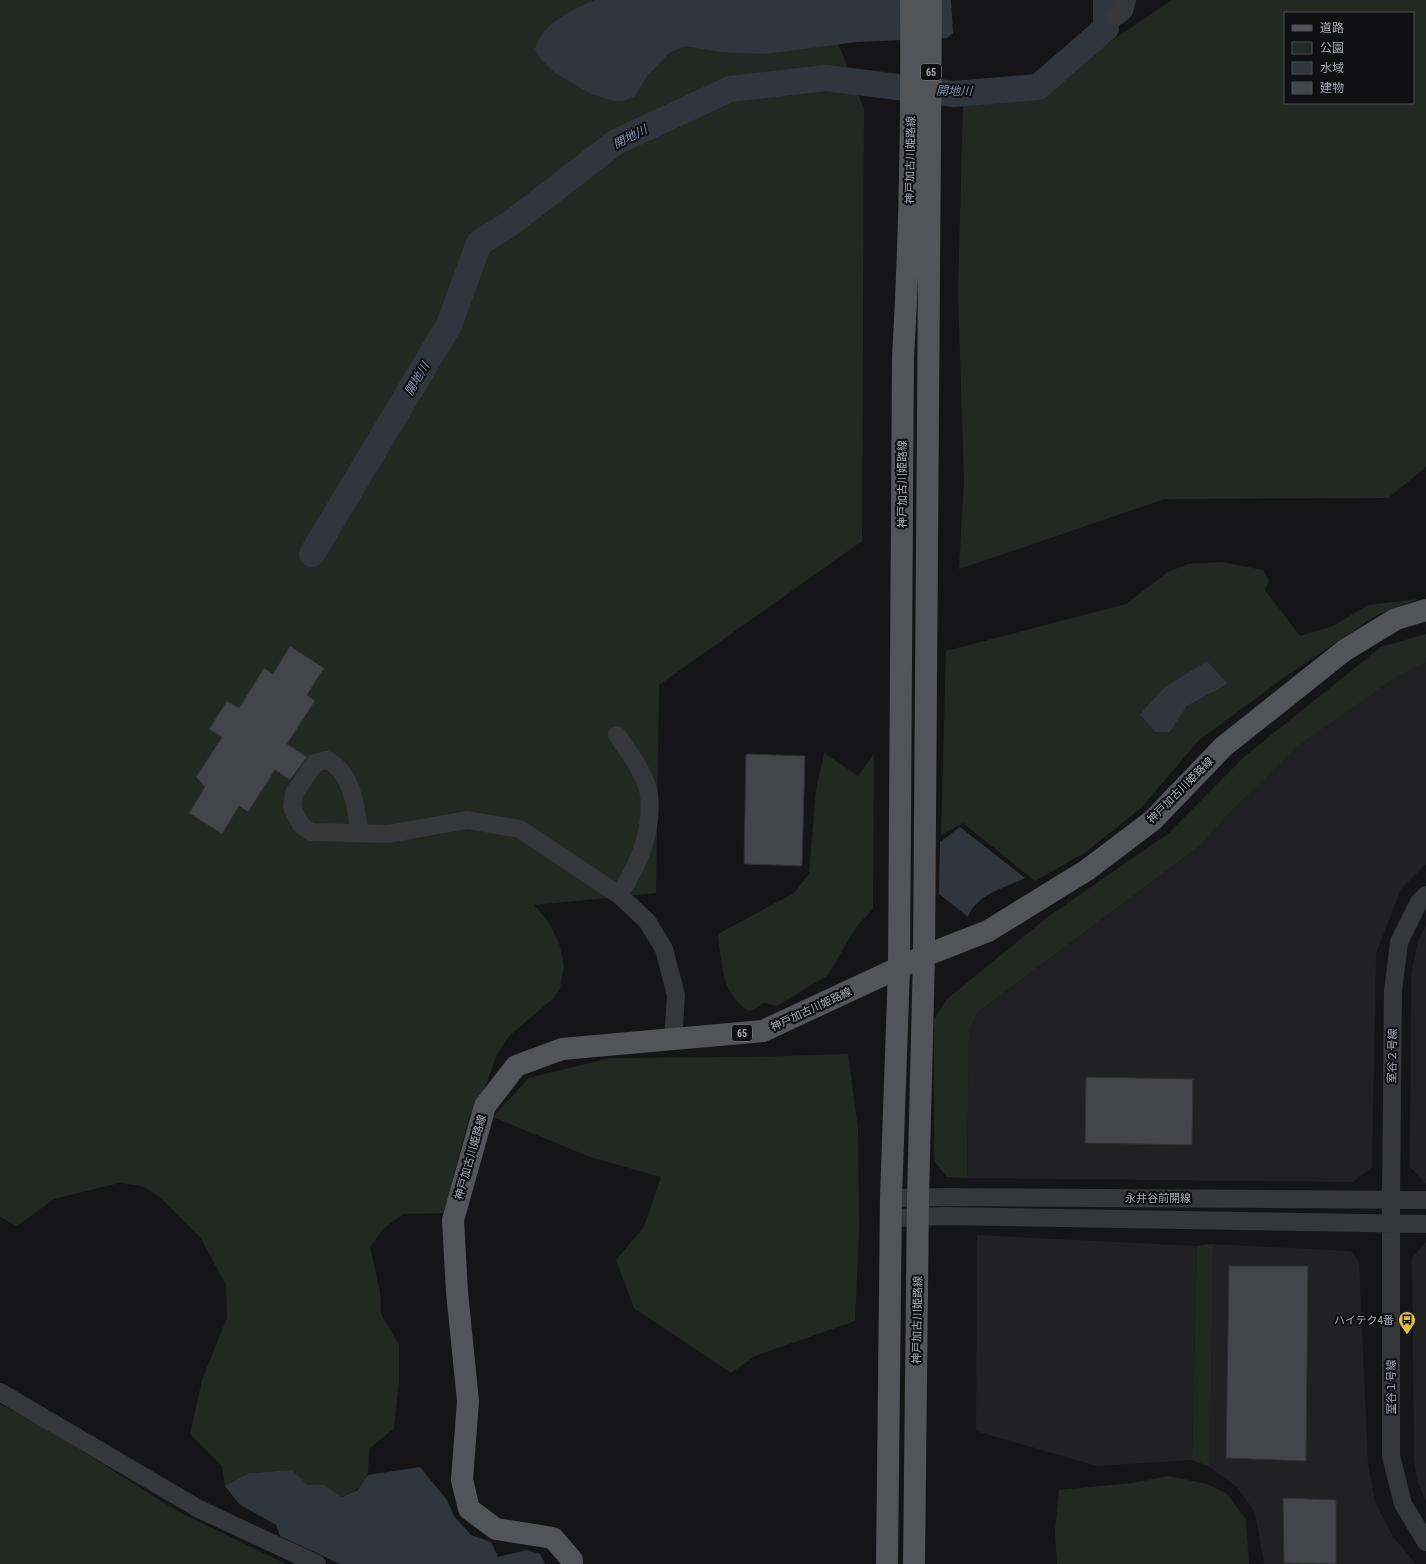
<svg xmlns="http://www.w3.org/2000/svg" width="1426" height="1564" font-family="'Roboto Condensed','Noto Sans JP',sans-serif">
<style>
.built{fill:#212124}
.green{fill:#222923;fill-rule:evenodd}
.water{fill:#2f363e}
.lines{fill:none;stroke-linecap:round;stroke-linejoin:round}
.river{stroke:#2f363e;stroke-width:26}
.building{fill:#44454a;stroke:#302f32}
.minor{stroke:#36373b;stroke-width:18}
.major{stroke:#53535a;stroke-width:22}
.labels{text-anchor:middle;stroke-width:4;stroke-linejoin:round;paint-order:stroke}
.shield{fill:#101012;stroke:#7a7c85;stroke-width:1}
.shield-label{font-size:10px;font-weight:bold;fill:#a8abb6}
.street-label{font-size:11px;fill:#a8abb6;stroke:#101012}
.poi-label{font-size:11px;fill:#a8abb6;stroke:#101012;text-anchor:end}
.water-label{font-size:12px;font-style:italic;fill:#8294ad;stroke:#101012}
</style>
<rect width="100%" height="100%" fill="#151517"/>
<path class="built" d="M1426 662V864L1401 889 1376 954 1372 1167 1353 1182 967 1178 969 1031 978 1012 1201 845 1227 816 1297 747 1395 678Z
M1426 925V1184L1410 1167 1411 974 1418 940Z
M977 1235 1197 1246 1192 1460 1097 1466 976 1431Z
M1426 1242V1502L1417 1480 1414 1459 1412 1258Z
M1213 1244 1351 1251 1359 1262 1368 1463 1375 1502 1393 1537 1416 1564H1264L1255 1512 1237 1487 1210 1467Z"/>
<path class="green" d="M0 0H821L864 109 862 541 659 685 656 893 534 905 548 921 559 943 564 966 560 988 554 998 510 1035 497 1054 485 1088 469 1117 444 1213 403 1214 384 1228 370 1247 380 1291 381 1314 399 1345V1382L394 1428 369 1449C368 1477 370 1485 342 1497L324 1485H308L292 1470 249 1473 225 1486 222 1466 190 1434 202 1380 227 1318 226 1285 200 1237 160 1197 142 1186 119 1183 54 1199 17 1226 0 1217Z
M1172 0H1426V467L1388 498 1165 499 959 569 964 480 958 291 963 104 1070 69ZM1285 13H1413V103H1285Z
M1222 562 1263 570 1269 580 1265 590 1300 636 1333 626 1368 605 1419 599 1377 615 1285 677 1199 740 1141 808 1086 852 1035 881 963 823 941 835 946 651 1126 604 1168 572 1188 564ZM1207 661 1228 684 1187 706 1170 732H1155L1140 713Z
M1426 634V662L1395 678 1297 747 1227 816 1201 845 978 1012 969 1031 967 1178 947 1177 934 1161V1019L947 999 1049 916 1169 833 1244 757 1381 647Z
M824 753 858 776 874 754 873 909 856 927 828 975 777 1006 763 1003 754 1010 748 1011C721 992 722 965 718 934L794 893 809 874 816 790Z
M848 1054 858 1129 859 1232 855 1321 755 1356 731 1373 634 1308 616 1260 644 1227 661 1177 590 1157 493 1117 529 1078 610 1058 751 1057Z
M1213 1244 1210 1467 1192 1460 1197 1246Z
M0 1404 39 1424 179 1512 286 1564H0Z
M1169 1476 1207 1484 1227 1494 1246 1519 1249 1564H1057L1055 1532 1059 1490 1132 1483Z"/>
<path class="water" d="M595 0H951L953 33 947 38 857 42 765 54 720 52 686 46 670 52 647 76 635 96 624 101H614L591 94 555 73 540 58 535 49C544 21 571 11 595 0Z
M1207 661 1228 684 1187 706 1170 732H1155L1140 714 1165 687Z
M960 827 1025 878C1006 888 976 894 968 917L939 894 940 842Z
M420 1467 447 1500 454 1516 471 1535 491 1542 498 1557 527 1550 540 1554 545 1564H340L280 1536 276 1525 239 1504 225 1486 249 1473 292 1470 308 1485H324L342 1497 358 1490 368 1475Z"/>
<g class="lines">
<path class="river" d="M312 554 449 325 479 243 511 223 616 142 730 89 826 78 954 94 1038 87 1106 28V0"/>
</g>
<path class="building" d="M290 646 324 668 307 695 315 701 287 744 307 757 290 780 275 770 248 812 239 806 222 834 189 813 205 787 196 777 222 737 209 729 227 701 239 708 264 668 273 674Z
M746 754 805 756 802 866 744 864Z
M1086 1077 1193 1079 1192 1145 1085 1143Z
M1229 1266H1308L1306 1461 1226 1458Z
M1283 1498 1336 1500V1564L1284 1563Z"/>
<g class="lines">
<path class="minor" d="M1116 17 1124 11 1127 0
M617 735C628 751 646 775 649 794 653 831 639 865 619 895
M359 833C357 809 352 772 327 760L315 763 294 793 292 807 301 825 311 832 388 834 467 820 520 829 619 895 647 921 664 949 676 995 673 1040
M1426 895 1419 902 1399 942 1393 991 1391 1199V1456L1403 1504 1426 1542
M891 1198 946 1197 1426 1200
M891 1218 944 1216 1426 1224
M0 1392 199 1509 317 1564"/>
<path class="major" d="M572 1564V1560L553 1538 496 1529 469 1509 462 1480 468 1401 457 1292 453 1220 485 1106 516 1066 562 1049 763 1031 924 956 988 931 1087 870 1153 820 1223 747 1345 650 1396 619 1426 610
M887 1564 891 1198 899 968 903 358C910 239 912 119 911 0
M914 1564 918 1198 924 956 931 0"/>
</g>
<defs>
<symbol id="bus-pin" viewBox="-11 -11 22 30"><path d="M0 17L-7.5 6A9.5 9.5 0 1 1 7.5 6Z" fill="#e0bf43" stroke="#101012"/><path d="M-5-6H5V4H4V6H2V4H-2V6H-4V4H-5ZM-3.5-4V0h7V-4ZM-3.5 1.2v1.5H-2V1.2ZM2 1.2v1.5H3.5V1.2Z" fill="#111"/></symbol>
</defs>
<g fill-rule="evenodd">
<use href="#bus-pin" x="1397" y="1310" width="20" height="27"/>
</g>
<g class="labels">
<g class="shield">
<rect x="921" y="64" width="20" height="16" rx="3"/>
<rect x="732" y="1025" width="20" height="16" rx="3"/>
</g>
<g class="shield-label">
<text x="931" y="76">65</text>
<text x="742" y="1037">65</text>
</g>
<g class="street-label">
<text transform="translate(910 160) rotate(-89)" y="4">神戸加古川姫路線</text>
<text transform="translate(902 484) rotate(-90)" y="4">神戸加古川姫路線</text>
<text transform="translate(1180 790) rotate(-45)" y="4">神戸加古川姫路線</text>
<text transform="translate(811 1009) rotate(-25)" y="4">神戸加古川姫路線</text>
<text transform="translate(1392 1056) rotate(-89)" y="4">室谷２号線</text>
<text transform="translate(470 1157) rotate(-74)" y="4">神戸加古川姫路線</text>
<text x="1158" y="1202">永井谷前開線</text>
<text transform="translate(917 1320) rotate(-89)" y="4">神戸加古川姫路線</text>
<text transform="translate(1391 1387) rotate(-90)" y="4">室谷１号線</text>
</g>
<g class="poi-label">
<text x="1394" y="1324">ハイテク4番</text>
</g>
<g class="water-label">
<text transform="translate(954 91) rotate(1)" y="4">開地川</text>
<text transform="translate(630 137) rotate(-27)" y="4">開地川</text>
<text transform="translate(417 379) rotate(-59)" y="4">開地川</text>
</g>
</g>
<rect x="1284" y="12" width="130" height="92" fill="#101012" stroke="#4d4e54"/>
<rect x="1292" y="25" width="20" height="6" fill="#53535a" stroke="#4d4e54"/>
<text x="1320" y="32" font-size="12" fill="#a8abb6">道路</text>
<rect x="1292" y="42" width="20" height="12" fill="#222923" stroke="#4d4e54"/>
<text x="1320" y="52" font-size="12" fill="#a8abb6">公園</text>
<rect x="1292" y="62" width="20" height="12" fill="#2f363e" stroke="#4d4e54"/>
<text x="1320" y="72" font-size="12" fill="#a8abb6">水域</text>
<rect x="1292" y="82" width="20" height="12" fill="#44454a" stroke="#4d4e54"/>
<text x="1320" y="92" font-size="12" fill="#a8abb6">建物</text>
</svg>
